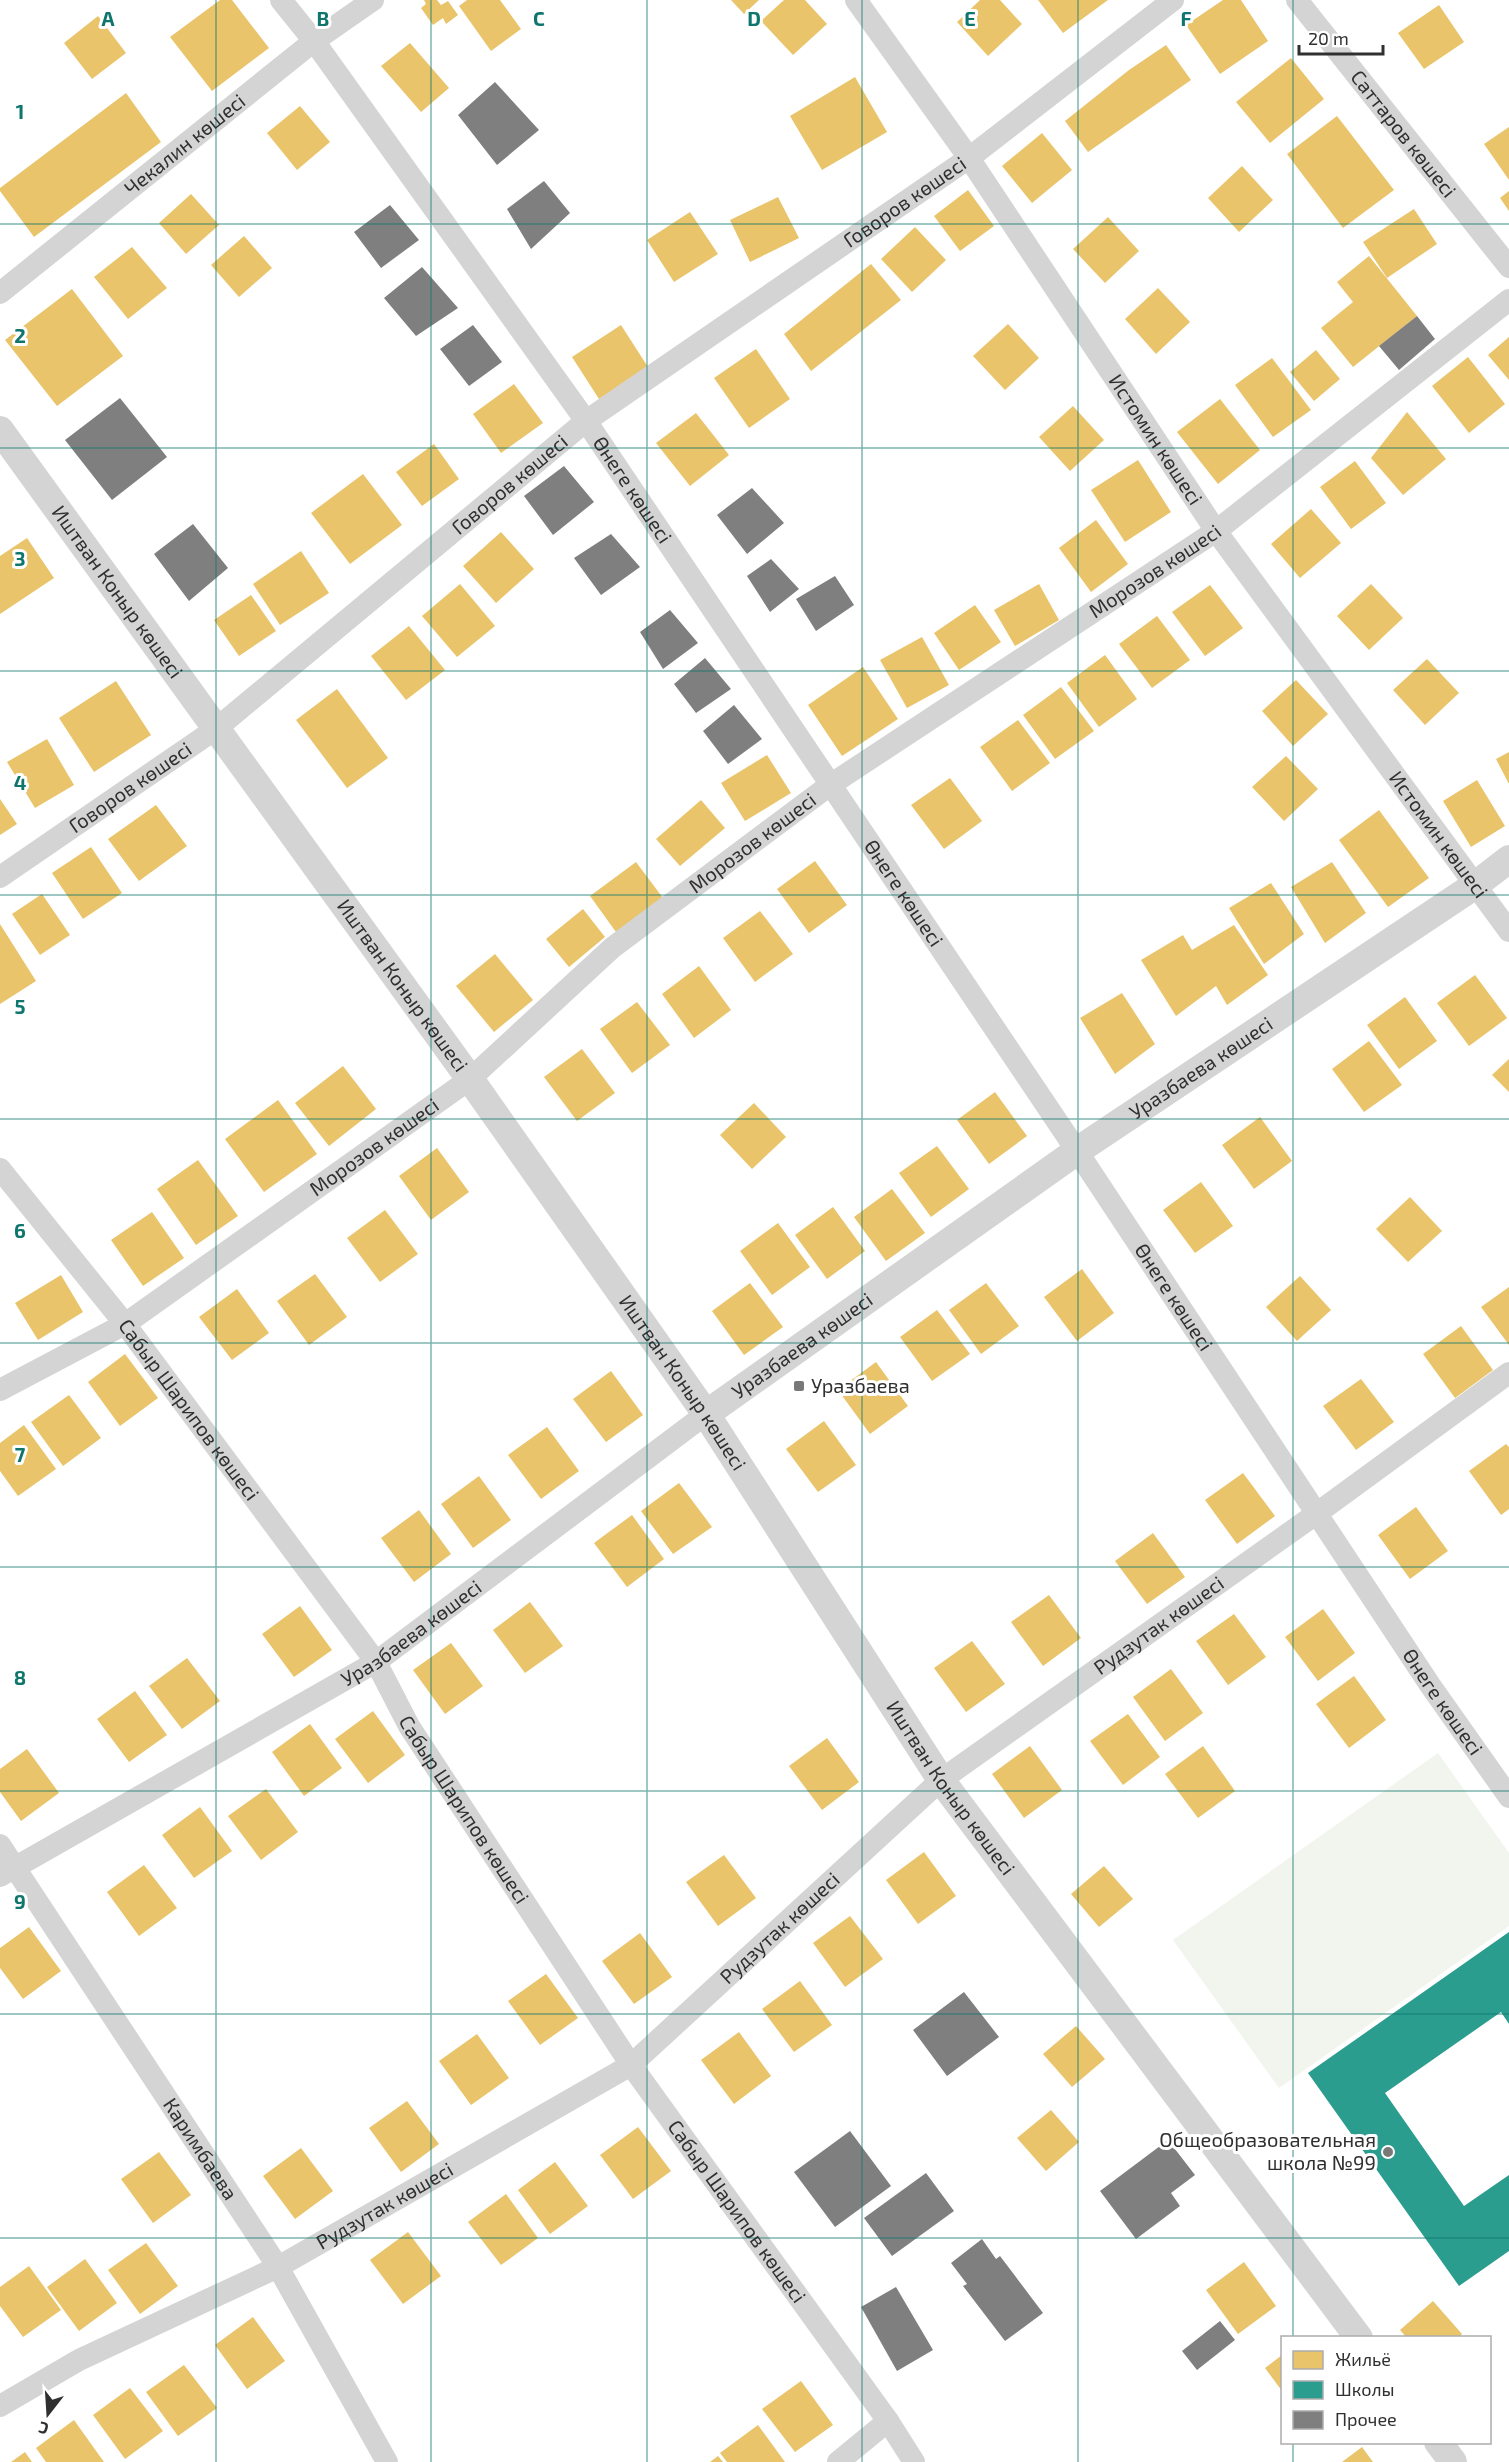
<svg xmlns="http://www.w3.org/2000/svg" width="1509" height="2462" font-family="'Exo 2',sans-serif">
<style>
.green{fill:#f1f5ed}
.homes{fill:#e9c46a}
.schools{fill:#2a9d8f}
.building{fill:#7f7f7f}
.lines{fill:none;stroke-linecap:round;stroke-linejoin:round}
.minor{stroke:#d4d4d4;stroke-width:22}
.tertiary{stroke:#d4d4d4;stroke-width:28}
.grid{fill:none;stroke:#0f766e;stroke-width:1.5;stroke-opacity:0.55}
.poi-dot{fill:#787878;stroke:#fff;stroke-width:2}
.labels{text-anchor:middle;stroke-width:6;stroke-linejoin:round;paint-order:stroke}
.street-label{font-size:20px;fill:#303030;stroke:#fff}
.poi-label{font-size:20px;fill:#303030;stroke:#fff;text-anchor:start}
.grid-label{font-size:20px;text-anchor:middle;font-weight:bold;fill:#0f766e;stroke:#fff;stroke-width:6;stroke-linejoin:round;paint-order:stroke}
</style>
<rect width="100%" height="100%" fill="#fff"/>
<path class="green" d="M1438 1753 1509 1853V1926L1279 2088 1173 1940Z"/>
<path class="homes" d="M220 0H232L269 48 212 91 170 37Z
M424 0H437L441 5 448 1 458 15 446 24 443 18 433 25 421 8 426 4Z
M467 0H500L521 29 491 51 459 6Z
M731 0H759L744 14Z
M784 0H805L827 24 793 55 761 21Z
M980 0H1000L1022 24 988 56 957 22Z
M1038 0H1108L1063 33Z
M1223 0H1241L1268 41 1220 74 1186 25Z
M1439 5 1464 42 1424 69 1398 33Z
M98 16 126 53 92 79 64 43Z
M410 43 449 88 421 112 381 66Z
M1166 45 1191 80 1088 152 1065 121 1129 70Z
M1291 58 1324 99 1270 143 1236 102Z
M855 77 887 132 822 170 790 116Z
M126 93 161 142 34 237 0 191V188Z
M300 106 330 142 297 170 267 133Z
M1337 116 1394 190 1343 228 1287 154Z
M1509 127V180L1484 144Z
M1042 133 1072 170 1032 203 1002 166Z
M1242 166 1273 200 1239 232 1208 198Z
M968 190 994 226 960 251 934 216Z
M1509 191V211L1500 198Z
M191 194 219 225 186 254 159 223Z
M778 197 799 238 750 262 730 220Z
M1414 209 1437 244 1387 278 1363 242Z
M690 212 718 254 674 282 647 240Z
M1108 217 1139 251 1105 283 1073 249Z
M915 227 946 260 912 292 881 259Z
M244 236 272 268 239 297 211 265Z
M132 247 167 288 128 319 94 277Z
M1369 256 1417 316 1353 367 1321 328 1353 302 1337 282Z
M871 264 901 300 811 371 784 334Z
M1158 288 1190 322 1156 354 1125 319Z
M72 289 123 356 57 406 5 340Z
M1008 324 1039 358 1005 390 973 356Z
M621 325 648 367 599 399 572 357Z
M1509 337V380L1488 355Z
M756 349 790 399 749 428 714 378Z
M1316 350 1340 379 1314 401 1290 372Z
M1468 357 1505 404 1469 433 1432 386Z
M1272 358 1311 410 1273 437 1235 385Z
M514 384 543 423 501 453 473 414Z
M1220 399 1260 450 1218 484 1177 432Z
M1073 406 1104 440 1070 471 1039 437Z
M1407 412 1446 459 1403 495 1371 458Z
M696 413 729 455 690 486 656 443Z
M434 444 459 479 422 506 396 472Z
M1138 460 1171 512 1125 542 1091 490Z
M1355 461 1386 503 1351 529 1320 487Z
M363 474 402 525 350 564 311 513Z
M1311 509 1341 543 1300 578 1271 544Z
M1096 520 1128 564 1091 592 1059 548Z
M501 532 534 569 496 603 463 566Z
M27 538 54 578 0 614V556Z
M301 551 329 593 280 625 253 584Z
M460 584 495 626 457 657 422 616Z
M1039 584 1059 620 1015 646 994 610Z
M1371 584 1403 618 1369 650 1337 616Z
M1210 585 1243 628 1205 656 1172 612Z
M251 595 276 631 239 656 214 620Z
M975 605 1001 642 959 670 934 633Z
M1157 616 1190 660 1152 688 1119 644Z
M409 626 445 670 406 700 371 656Z
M922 637 949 685 907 708 880 660Z
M1105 655 1137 699 1099 727 1067 683Z
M1427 659 1459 693 1425 725 1393 690Z
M863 667 898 719 842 756 808 705Z
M1296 680 1328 714 1293 746 1262 711Z
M116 681 151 735 94 772 59 718Z
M1061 687 1094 731 1055 759 1023 715Z
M337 689 388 758 347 788 296 720Z
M1018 720 1050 763 1012 791 980 747Z
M47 739 74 785 35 808 7 762Z
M1509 752V784L1496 759Z
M767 755 791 793 745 821 721 783Z
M1286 756 1318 789 1284 821 1252 787Z
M950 778 982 821 944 849 911 805Z
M1477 780 1505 826 1471 847 1443 801Z
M0 799 17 824 0 835Z
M701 800 725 828 680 866 656 839Z
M156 805 187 846 139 881 108 839Z
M1379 810 1429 878 1388 907 1339 840Z
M91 847 122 893 83 919 52 873Z
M815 861 847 905 809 933 777 889Z
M636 862 663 898 616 932 590 896Z
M1332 862 1366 913 1325 943 1291 887Z
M1271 883 1304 934 1264 964 1229 908Z
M42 894 70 935 40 955 12 914Z
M583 909 605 937 569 967 546 939Z
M760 911 793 954 755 982 723 938Z
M0 924 36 981 0 1004Z
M1234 925 1268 975 1227 1005 1216 986 1176 1016 1141 960 1183 935 1192 950Z
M495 954 533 1000 494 1032 456 986Z
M699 966 731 1010 694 1038 662 994Z
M1475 975 1507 1018 1469 1046 1437 1003Z
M1122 993 1155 1044 1115 1074 1080 1018Z
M1405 997 1437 1041 1399 1069 1367 1025Z
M637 1002 670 1045 632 1073 600 1029Z
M1369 1041 1402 1085 1364 1112 1332 1069Z
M582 1049 615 1093 577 1121 544 1077Z
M1509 1059V1092L1492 1075Z
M343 1066 376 1109 329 1146 295 1103Z
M995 1092 1027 1136 989 1164 957 1120Z
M278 1100 317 1154 264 1192 225 1139Z
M754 1103 786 1137 752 1169 720 1135Z
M1260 1117 1292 1161 1254 1189 1222 1145Z
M937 1146 969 1189 931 1217 899 1173Z
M437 1148 469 1192 431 1220 399 1176Z
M198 1160 238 1216 196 1245 157 1189Z
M1201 1182 1233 1226 1195 1253 1163 1210Z
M892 1189 925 1233 886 1261 854 1217Z
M1410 1197 1442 1231 1408 1262 1376 1229Z
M833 1207 865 1251 827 1279 795 1235Z
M385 1210 418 1254 380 1282 347 1238Z
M152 1212 184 1258 143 1286 111 1240Z
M778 1223 810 1267 772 1295 740 1251Z
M1082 1269 1114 1313 1077 1341 1044 1297Z
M315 1274 347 1317 309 1345 277 1301Z
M61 1275 83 1312 38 1340 15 1303Z
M1300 1276 1331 1310 1297 1341 1266 1307Z
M750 1283 783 1327 744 1355 712 1311Z
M986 1283 1019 1326 981 1354 949 1310Z
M1509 1287V1345L1481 1307Z
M237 1289 269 1333 232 1360 199 1317Z
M937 1310 970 1354 932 1381 900 1337Z
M1461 1326 1493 1370 1455 1398 1423 1354Z
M125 1354 158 1398 120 1426 88 1382Z
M876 1362 908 1406 870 1434 838 1390Z
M611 1371 643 1415 606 1442 573 1399Z
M1361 1379 1394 1422 1356 1450 1323 1406Z
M69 1395 101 1438 63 1466 31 1422Z
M824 1421 856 1465 818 1492 786 1449Z
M24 1425 56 1469 18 1496 0 1471V1443Z
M547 1427 579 1471 541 1499 508 1455Z
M1506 1444 1509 1447V1509L1501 1515 1469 1471Z
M1243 1473 1275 1516 1237 1544 1205 1500Z
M479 1476 511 1520 473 1548 441 1504Z
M679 1483 712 1527 673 1554 641 1511Z
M1416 1507 1448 1551 1410 1579 1378 1535Z
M419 1510 451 1554 414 1582 381 1538Z
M632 1515 664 1559 627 1587 594 1543Z
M1153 1533 1185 1577 1147 1604 1115 1561Z
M1049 1595 1081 1638 1043 1666 1011 1622Z
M530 1602 563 1646 525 1673 493 1630Z
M300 1606 332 1650 294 1677 262 1634Z
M1323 1609 1355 1653 1318 1681 1285 1637Z
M1234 1614 1266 1657 1228 1685 1196 1641Z
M972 1641 1005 1684 966 1712 934 1668Z
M451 1643 483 1686 445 1714 413 1670Z
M187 1658 220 1701 182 1729 149 1686Z
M1171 1669 1203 1713 1165 1741 1133 1697Z
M1354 1676 1386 1720 1349 1748 1316 1704Z
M135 1691 167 1735 129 1762 97 1719Z
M373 1711 405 1755 368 1783 335 1739Z
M1128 1714 1160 1757 1123 1785 1090 1741Z
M310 1724 342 1768 304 1796 272 1752Z
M827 1738 859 1782 822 1810 789 1766Z
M1030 1746 1062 1790 1024 1818 992 1774Z
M1203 1746 1235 1791 1198 1818 1165 1774Z
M27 1749 59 1793 21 1821 0 1792V1769Z
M266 1789 298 1832 261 1860 228 1816Z
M200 1807 232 1851 194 1878 162 1835Z
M924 1852 956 1896 918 1924 886 1880Z
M724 1855 756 1898 718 1926 686 1882Z
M144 1865 177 1908 139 1936 107 1892Z
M1104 1866 1133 1899 1099 1927 1071 1894Z
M850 1916 883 1959 845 1987 813 1943Z
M29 1927 61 1971 23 1999 0 1968V1948Z
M640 1933 672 1977 634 2004 602 1961Z
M546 1974 578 2018 540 2045 508 2001Z
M800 1981 832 2025 794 2052 762 2009Z
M1076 2026 1105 2059 1072 2087 1043 2054Z
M739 2032 771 2076 734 2104 701 2060Z
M477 2034 509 2078 471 2105 439 2061Z
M407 2101 439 2144 401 2172 369 2128Z
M1051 2110 1079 2142 1046 2171 1017 2138Z
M638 2127 671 2171 633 2199 600 2155Z
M301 2148 333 2191 295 2219 263 2176Z
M159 2152 191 2195 153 2223 121 2179Z
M555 2162 588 2206 550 2234 518 2190Z
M506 2194 538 2238 501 2265 468 2222Z
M408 2232 441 2276 403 2304 370 2260Z
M146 2243 178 2286 140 2314 108 2270Z
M85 2259 117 2303 79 2331 47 2287Z
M1244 2262 1276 2306 1238 2334 1206 2290Z
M29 2266 61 2310 23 2337 0 2306V2287Z
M1433 2301 1462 2334 1458 2338H1407L1400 2330Z
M253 2317 285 2361 247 2389 215 2345Z
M1282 2355V2391L1265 2368Z
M184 2365 217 2408 178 2436 146 2392Z
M801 2381 833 2425 795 2452 762 2409Z
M130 2388 163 2431 125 2459 93 2415Z
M74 2420 104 2462H46L36 2448Z
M758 2425 785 2462H727L720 2453Z
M1362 2447 1373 2462H1342Z
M25 2452 32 2462H11Z
M718 2456 723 2462H710Z"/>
<path class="schools" d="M1509 1932V2024L1501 2012 1385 2093 1464 2206 1509 2175V2251L1459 2286 1308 2073Z"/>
<path class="building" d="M495 82 539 130 497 165 458 115Z
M544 181 570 213 531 249 507 209Z
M390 205 419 240 381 268 354 232Z
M422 267 458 308 416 336 384 298Z
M1417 316 1435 339 1399 370 1379 346Z
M473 325 502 362 469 386 440 349Z
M120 398 167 457 112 500 65 440Z
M564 466 594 502 553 535 524 496Z
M752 488 784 523 747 554 717 515Z
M193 524 228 568 189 601 154 554Z
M611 534 640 567 601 595 574 558Z
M771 559 799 589 770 612 747 576Z
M835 576 854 605 816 631 796 599Z
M670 610 698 643 663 669 640 632Z
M705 658 731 689 696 713 674 684Z
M734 705 762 739 728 764 703 731Z
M964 1992 999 2037 947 2076 913 2030Z
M850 2131 891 2186 835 2227 794 2172Z
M1168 2140 1195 2175 1171 2193 1180 2206 1136 2239 1100 2191Z
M926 2173 954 2211 892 2256 864 2218Z
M982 2239 996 2259 1000 2256 1043 2313 1005 2341 963 2286 967 2284 951 2263Z
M896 2287 933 2350 897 2371 861 2307Z
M1220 2321 1235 2340 1197 2370 1182 2351Z"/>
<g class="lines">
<g class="minor">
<path id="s1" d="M281 0 314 41 586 421 1077 1151 1430 1685 1509 1797"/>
<path id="s2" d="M856 0 969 158 1216 531 1509 931"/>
<path id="s3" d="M1297 0 1509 267"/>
<path id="s4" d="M0 293 314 41 373 0"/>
<path id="s5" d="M0 877 217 728 586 421 969 158 1173 0"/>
<path id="s6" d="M0 1169 125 1324 376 1662 409 1726 631 2065 888 2421 914 2462"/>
<path id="s7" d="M0 1390 125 1324 470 1079 612 948 830 785 1216 531 1509 300"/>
<path id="s8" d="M0 1845 278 2267 387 2462"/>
<path id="s9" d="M0 1876 376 1662 706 1414"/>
<path id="s10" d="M0 2406 79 2360 278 2267 631 2065 941 1780 1316 1514 1509 1373"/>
<path d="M838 2462 888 2421"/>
</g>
<g class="tertiary">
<path id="s11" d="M0 430 470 1079 706 1414 941 1780 1359 2338"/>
<path id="s12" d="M706 1414 1077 1151 1474 886 1509 859"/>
<path d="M1438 2442 1453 2462"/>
</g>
</g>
<path class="grid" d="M216 0V2462M431 0V2462M647 0V2462M862 0V2462M1078 0V2462M1293 0V2338M0 224H1509M0 448H1509M0 671H1509M0 895H1509M0 1119H1509M0 1343H1509M0 1567H1509M0 1791H1509M0 2014H1509M0 2238H1509M1293 2442V2462"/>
<g class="poi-dot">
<rect x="793" y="1380" width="12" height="12" rx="3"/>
<circle cx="1388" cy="2152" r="6"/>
</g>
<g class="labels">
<g class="street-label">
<text dy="7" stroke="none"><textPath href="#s3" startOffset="171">Саттаров көшесі</textPath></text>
<text dy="7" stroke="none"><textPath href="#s4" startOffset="237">Чекалин көшесі</textPath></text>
<text dy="7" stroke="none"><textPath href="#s5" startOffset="1130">Говоров көшесі</textPath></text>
<text dy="7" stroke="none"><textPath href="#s2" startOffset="532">Истомин көшесі</textPath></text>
<text dy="7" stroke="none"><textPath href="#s5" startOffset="644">Говоров көшесі</textPath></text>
<text dy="7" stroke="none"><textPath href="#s1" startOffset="603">Өнеге көшесі</textPath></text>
<text dy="7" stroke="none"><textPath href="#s7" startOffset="1419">Морозов көшесі</textPath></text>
<text dy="7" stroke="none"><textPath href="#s11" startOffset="200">Иштван Коныр көшесі</textPath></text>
<text dy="7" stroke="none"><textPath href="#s5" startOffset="158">Говоров көшесі</textPath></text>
<text dy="7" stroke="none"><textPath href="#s2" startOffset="1018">Истомин көшесі</textPath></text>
<text dy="7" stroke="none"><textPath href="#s7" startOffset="933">Морозов көшесі</textPath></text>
<text dy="7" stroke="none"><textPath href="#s1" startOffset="1089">Өнеге көшесі</textPath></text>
<text dy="7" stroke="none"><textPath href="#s11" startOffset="686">Иштван Коныр көшесі</textPath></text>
<text dy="7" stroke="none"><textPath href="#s12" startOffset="604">Уразбаева көшесі</textPath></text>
<text dy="7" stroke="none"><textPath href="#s7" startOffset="447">Морозов көшесі</textPath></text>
<text dy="7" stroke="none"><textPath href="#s1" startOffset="1575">Өнеге көшесі</textPath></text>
<text dy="7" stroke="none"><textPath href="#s12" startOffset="118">Уразбаева көшесі</textPath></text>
<text dy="7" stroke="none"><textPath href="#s11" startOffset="1172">Иштван Коныр көшесі</textPath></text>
<text dy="7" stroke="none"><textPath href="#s6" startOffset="306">Сабыр Шарипов көшесі</textPath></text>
<text dy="7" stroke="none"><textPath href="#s10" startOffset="1406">Рудзутак көшесі</textPath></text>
<text dy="7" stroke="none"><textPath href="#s9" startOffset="478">Уразбаева көшесі</textPath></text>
<text dy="7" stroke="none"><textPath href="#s1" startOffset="2061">Өнеге көшесі</textPath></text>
<text dy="7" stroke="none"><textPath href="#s11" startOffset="1658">Иштван Коныр көшесі</textPath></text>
<text dy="7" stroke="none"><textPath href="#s6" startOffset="792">Сабыр Шарипов көшесі</textPath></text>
<text dy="7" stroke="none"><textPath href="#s10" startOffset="920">Рудзутак көшесі</textPath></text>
<text dy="7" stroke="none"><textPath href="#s8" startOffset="364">Каримбаева</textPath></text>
<text dy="7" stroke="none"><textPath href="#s10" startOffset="434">Рудзутак көшесі</textPath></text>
<text dy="7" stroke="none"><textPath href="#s6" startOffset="1278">Сабыр Шарипов көшесі</textPath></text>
</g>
<g class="poi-label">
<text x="811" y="1393">Уразбаева</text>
<text x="1376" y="2147" text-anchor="end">Общеобразовательная<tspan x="1376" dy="23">школа №99</tspan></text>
</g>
</g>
<g class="grid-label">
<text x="108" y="26">A</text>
<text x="323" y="26">B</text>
<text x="539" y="26">C</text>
<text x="754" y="26">D</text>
<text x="970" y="26">E</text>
<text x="1186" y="26">F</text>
<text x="20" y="119">1</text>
<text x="20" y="343">2</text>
<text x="20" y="566">3</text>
<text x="20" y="790">4</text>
<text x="20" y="1014">5</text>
<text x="20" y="1238">6</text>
<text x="20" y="1462">7</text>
<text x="20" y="1685">8</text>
<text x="20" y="1909">9</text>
</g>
<rect x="1281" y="2336" width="210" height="108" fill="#ffffff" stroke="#acacac" stroke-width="1.5"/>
<rect x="1293" y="2351" width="30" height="18" fill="#e9c46a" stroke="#acacac" stroke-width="1.5"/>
<text x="1335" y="2366" font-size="18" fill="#303030">Жильё</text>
<rect x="1293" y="2381" width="30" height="18" fill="#2a9d8f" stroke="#acacac" stroke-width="1.5"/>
<text x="1335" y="2396" font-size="18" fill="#303030">Школы</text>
<rect x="1293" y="2411" width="30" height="18" fill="#7f7f7f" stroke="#acacac" stroke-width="1.5"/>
<text x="1335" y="2426" font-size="18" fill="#303030">Прочее</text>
<g transform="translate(48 2414) rotate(197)" stroke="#ffffff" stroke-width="4.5" paint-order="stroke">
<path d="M0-4.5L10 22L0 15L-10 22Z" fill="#303030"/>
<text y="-9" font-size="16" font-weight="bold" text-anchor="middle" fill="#303030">С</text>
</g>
<path d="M1299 45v9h84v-9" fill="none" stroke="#303030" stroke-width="3"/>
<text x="1308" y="45" font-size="18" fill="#303030" stroke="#ffffff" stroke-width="4.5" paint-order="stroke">20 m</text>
</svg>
